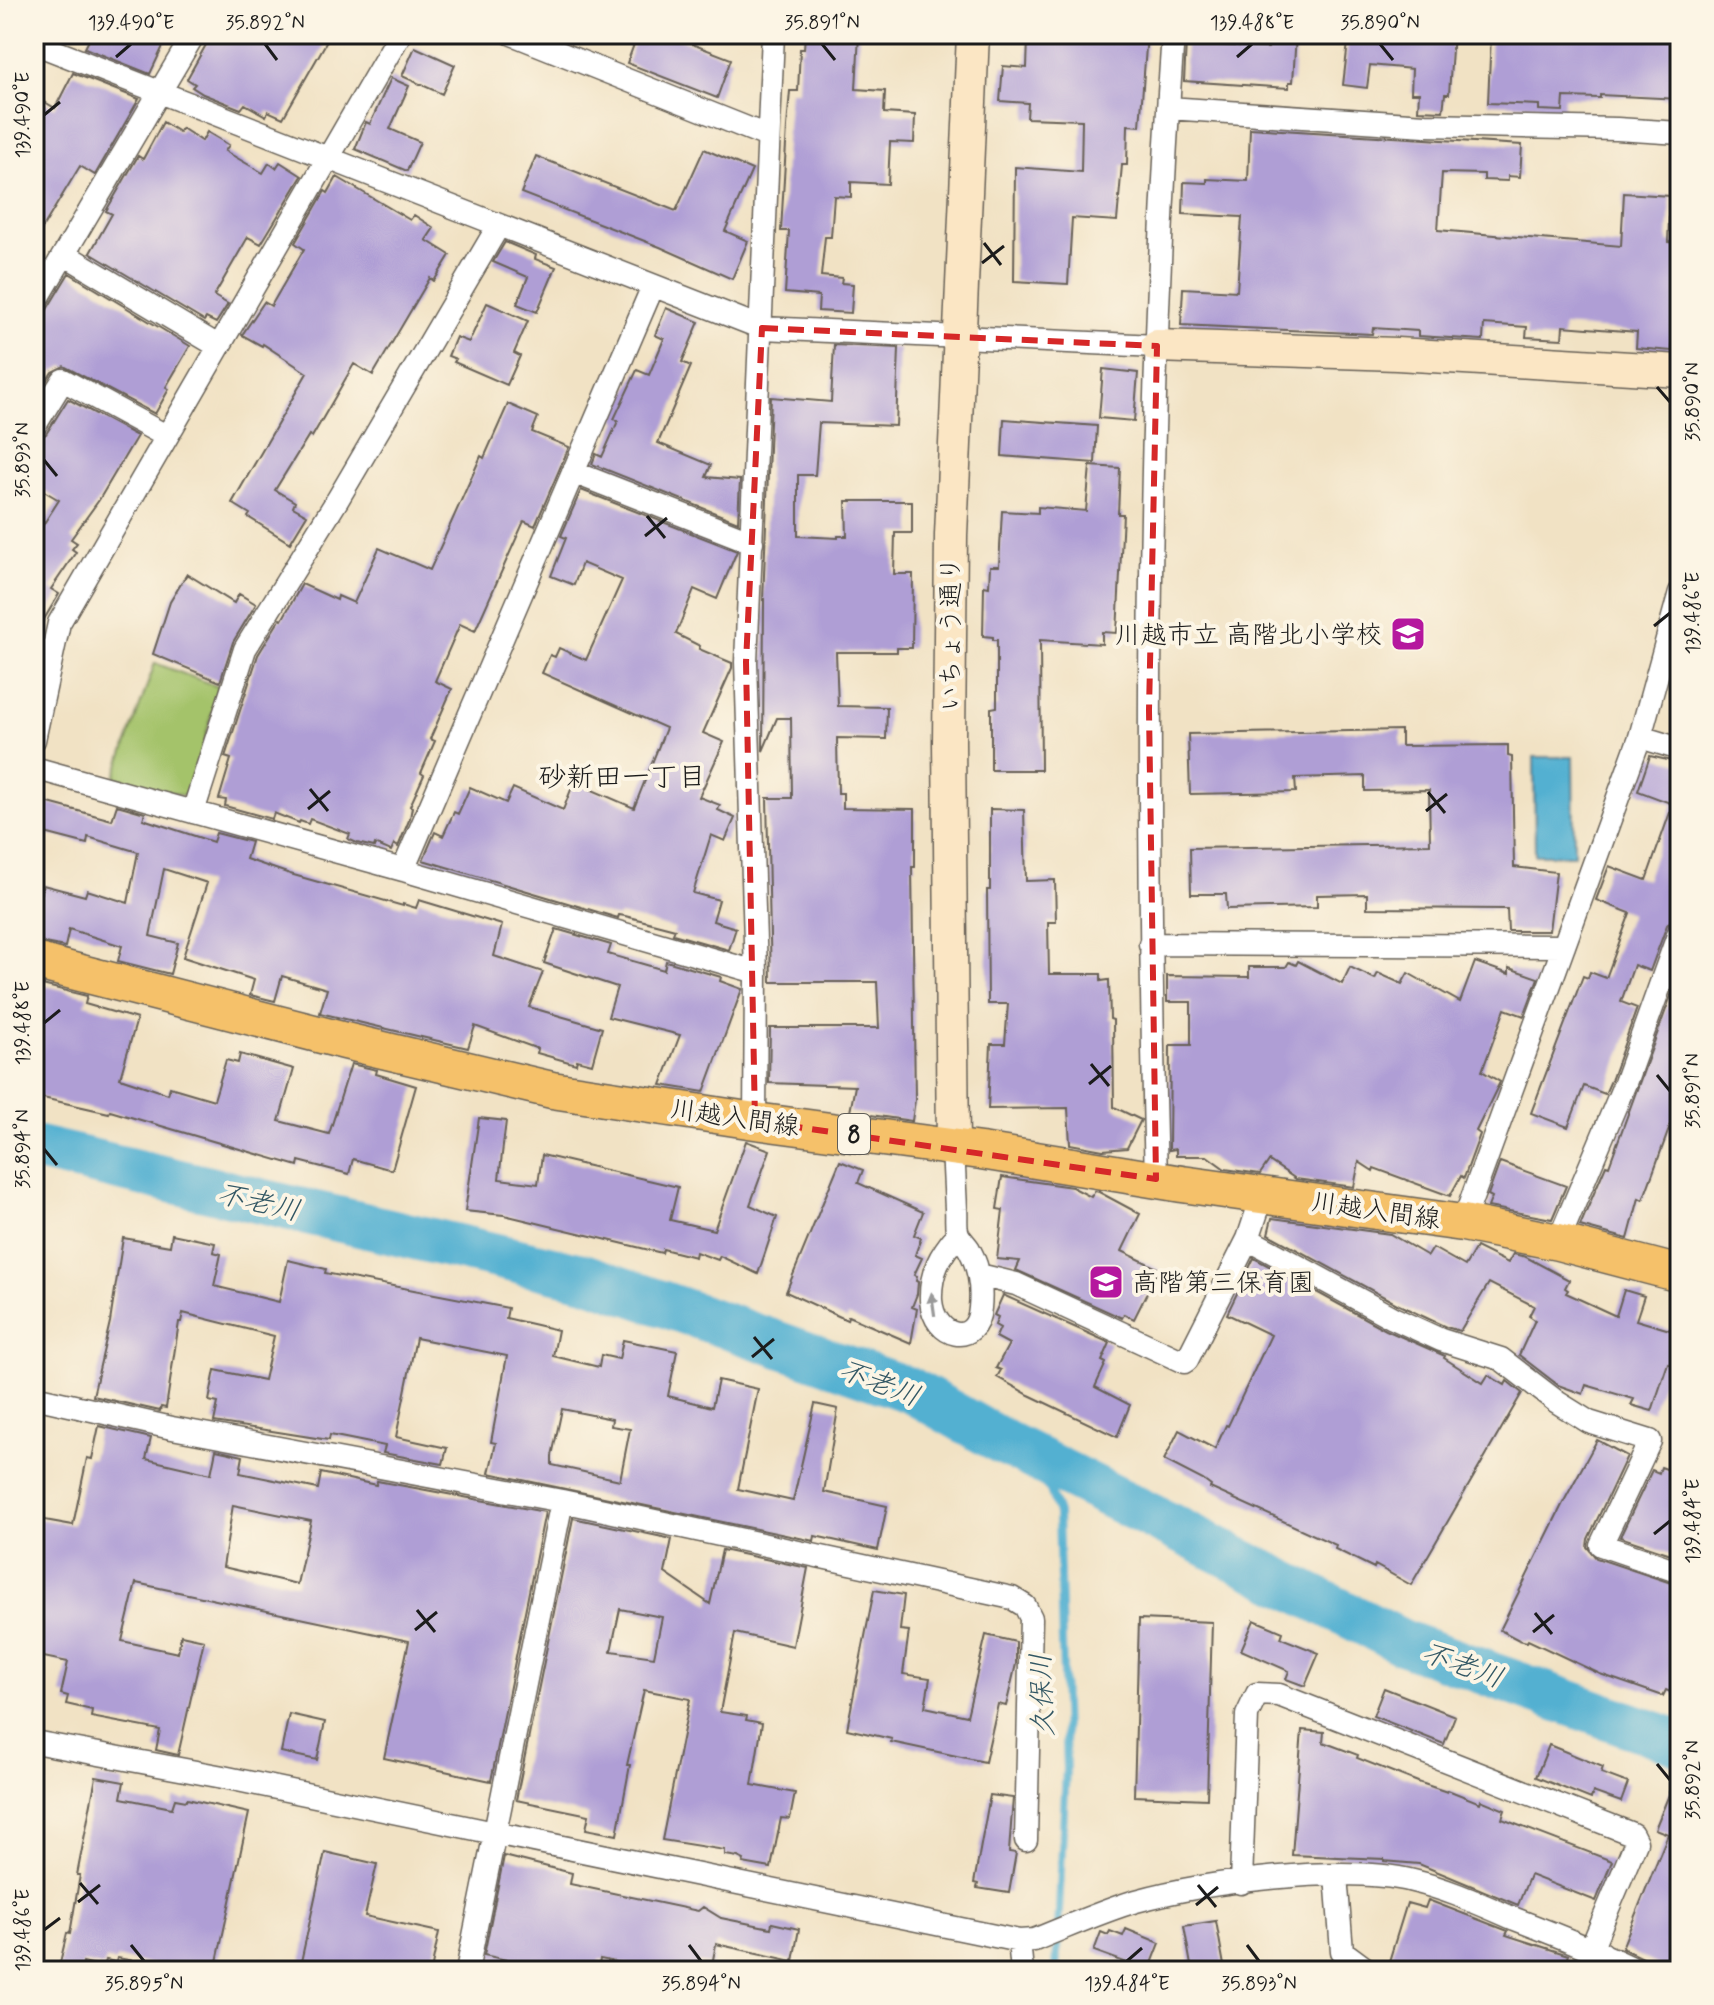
<svg xmlns="http://www.w3.org/2000/svg" width="1714" height="2005" font-family="Mynerve,'Klee One',sans-serif">
<style>
.green{fill:#a4c36a;stroke:#607043;stroke-width:2}
.water{fill:#53b0d1;stroke:#386676;stroke-width:2}
.lines{fill:none;stroke-linecap:round;stroke-linejoin:round}
.stream{stroke:#53b0d1;stroke-width:8}
.river{stroke:#53b0d1;stroke-width:46}
.building{fill:#af9ed5;fill-rule:evenodd}
.street-casing{stroke:#676157;stroke-width:25}
.secondary-casing{stroke:#676157;stroke-width:35}
.primary-casing{stroke:#676157;stroke-width:39}
.street{stroke:#fff;stroke-width:22}
.secondary{stroke:#fbe6c4;stroke-width:32}
.primary{stroke:#f5c16b;stroke-width:36}
.oneway{fill:#999}
.marked{fill:none;stroke:#d62828;stroke-width:6;stroke-dasharray:16 10;stroke-linejoin:round}
.ticks{fill:none;stroke:#1c1c1c;stroke-width:3}
.labels{text-anchor:middle;stroke-width:8;stroke-linejoin:round;paint-order:stroke}
.shield{fill:#fcf5e5;stroke:#5f5d58;stroke-width:2}
.shield-label{font-size:24px;font-weight:bold;fill:#1c1c1c}
.street-label{font-size:26px;fill:#1c1c1c;stroke:#fcf5e5}
.poi-label{font-size:26px;fill:#1c1c1c;stroke:#fcf5e5;text-anchor:end}
.neighbourhood-label{font-size:28px;fill:#1c1c1c;stroke:#fcf5e5}
.water-label{font-size:28px;font-style:italic;fill:#325764;stroke:#fcf5e5}
.neatline{fill:none;stroke:#1c1c1c;stroke-width:3}
.ticks-label{font-size:20px;text-anchor:middle;fill:#1c1c1c}
</style>
<rect width="100%" height="100%" fill="#fcf5e5"/>
<filter id="ink" filterUnits="userSpaceOnUse"><feTurbulence type="fractalNoise" baseFrequency=".0125" numOctaves="2"/><feDisplacementMap in="SourceGraphic" scale="16" xChannelSelector="R" yChannelSelector="G"/><feConvolveMatrix kernelMatrix="1 2 1 2 8 2 1 2 1" color-interpolation-filters="sRGB"/></filter>
<filter id="wash" filterUnits="userSpaceOnUse"><feTurbulence type="fractalNoise" baseFrequency=".006" numOctaves="4" result="noise"/><feDisplacementMap in="SourceGraphic" scale="32" xChannelSelector="R" yChannelSelector="G"/><feGaussianBlur stdDeviation="1.8" result="paint"/><feColorMatrix in="noise" values="0 0 0 0 0 0 0 0 0 0 0 0 0 0 0 0 0 1.4 0 .05"/><feComposite in="paint" operator="in"/></filter>
<g filter="url(#wash)">
<rect width="100%" height="100%" fill="#f1e2c4"/>
<path class="green" d="M155 663 219 687 191 791 183 796 115 777Z"/>
<path class="water" d="M1534 757H1573L1574 855H1535Z"/>
<g class="lines">
<path class="stream" d="M999 1440 1050 1490 1058 1514 1066 1769 1056 1971"/>
<path class="river" d="M34 1148 586 1277 912 1391 999 1440 1404 1643 1680 1743"/>
</g>
<g id="blocks">
<path class="building" d="M92 34H154L166 40 150 74 85 48Z
M212 34H331L283 118 268 111 266 116 245 104 241 109 203 94 192 87 195 84 187 79Z
M638 34H666L731 59 717 98 627 63Z
M805 34H859L856 89 885 91 884 113 915 115 914 143 890 142 888 184 851 182V197L834 196 831 237H825L821 276 842 278 841 283 853 284 851 313 818 311 819 296 785 293 789 231H781L787 127 790 91H798L800 49H804Z
M1038 34H1147L1140 126 1128 125 1127 165H1122L1117 221 1072 218 1068 284 1014 281 1015 167 1081 172 1082 120 1027 118 1028 103 1000 101 1003 66 1027 68 1028 38 1038 39Z
M1269 34H1296L1293 82H1289V88L1184 81 1186 43 1268 48Z
M1349 34H1453L1449 94H1445L1443 111 1418 110 1419 93H1411L1412 69 1370 65 1367 88 1343 85Z
M1491 34H1680V99L1600 95V98L1564 97 1563 111 1539 110V105L1488 103Z
M415 47 455 65 442 94 402 76Z
M73 73 139 99 95 175 80 166 34 242V116L43 101 55 108Z
M391 78 409 86 390 129 420 142 407 171 355 149 366 122 370 124Z
M163 122 179 132 182 128 202 141 207 132 229 145 225 151 263 173 269 163 276 168 280 162 302 176 261 244 248 237 214 296 228 304 216 323 206 318 204 321 90 253 112 214 106 211 138 156 143 159Z
M1250 128 1522 145 1520 177 1508 176V181L1484 180V174L1442 173 1438 230 1621 246 1624 193 1670 196 1668 242 1680 243 1672 351 1636 348 1637 332 1563 326 1562 339 1526 337 1527 327 1484 324 1483 340 1418 336V331L1373 328 1372 334 1181 325 1183 288 1237 291 1242 217 1183 214 1184 182 1207 183V179L1248 181Z
M704 149 752 170 725 231 748 241 732 279 660 247 521 193 536 156 676 211Z
M337 177 410 220 414 215 434 228 426 240 450 255 434 281 430 278 373 375 354 364 312 437 309 435 275 490 295 502 293 507 307 515 290 543 248 517 250 514 232 503 307 373 263 344 262 346 242 335 264 302 271 306 304 249 295 243 325 191 328 193Z
M505 242 536 255 535 259 556 267 537 312 517 304 528 277 493 262Z
M69 273 190 346 166 387 169 389 155 414 64 366 52 372 34 400V331Z
M487 303 528 321 514 353 520 356 507 385 454 362 456 359 448 356 456 337 469 342Z
M666 308 699 322 682 362 691 366 658 443 711 465 706 477 740 480 738 522 592 464 596 454 602 457 618 421 614 419 637 370 649 375 664 339 655 335Z
M834 345 899 348 896 426 819 423 815 475H798V536L838 538V536H847L846 501H912V533H895L894 574H913L912 648H897V652H836L838 706 887 707 886 739 837 738 838 793H843V808L915 809V867H912L915 1100 912 1121 850 1112 855 1086 769 1083 770 1028H879L877 982H771L767 798H792L791 718H777L763 751 764 598 763 601 771 397 831 402Z
M1103 369 1138 373 1134 421 1099 418Z
M68 399 137 436 99 500 71 539 77 543 72 549 76 552 51 589 59 594 34 636V539L59 500 34 485V441L46 434Z
M508 404 538 417 532 432 569 447 535 526 524 521 475 631 460 624 435 681 452 689 430 739 435 741 421 773 424 775 410 806 412 807 410 818 398 847 394 844 391 851 375 844 374 847 357 843 348 839 350 834 310 819 308 824 300 821 299 823 274 813 272 819 225 806 226 800 219 799 231 759 225 757 258 655 280 619 282 620 302 584 337 600 338 596 354 603 379 548 430 570 481 456 484 458Z
M1004 419 1097 426 1095 463 1002 456Z
M1090 466 1120 468 1118 514H1123L1117 633 1102 632V644L1040 640 1041 770H991V708L997 707V640H993V637L983 636 984 586 989 587 990 566H999L1002 511 1038 513V507L1086 511Z
M581 490 737 551 717 599 694 589 676 634 700 646 699 649 732 663V668L703 733 724 742 699 797 720 805 718 810 735 818 725 841 711 835 693 893 719 900 713 921 736 928 729 950 673 934 675 929 625 916 619 915 618 918 423 860 435 832 443 836 454 812 458 814 470 787 506 803 513 788 563 810 574 782 634 808 666 728 542 673 550 655 555 657 559 648 586 660 622 580 582 563 574 585 551 576 566 538 561 536Z
M187 574 234 603 239 594 256 604 233 642 220 682 153 654 170 602Z
M1401 730V746L1508 745V756L1512 757 1514 867 1556 872 1549 931H1508L1507 909 1367 908V894L1317 895V907L1227 909 1226 894H1191L1190 848 1430 844 1429 790 1365 791V776L1295 778 1296 792 1190 794 1188 734Z
M1650 756 1680 763V916L1672 919 1667 925 1650 971 1634 965 1621 1002 1637 1008 1612 1078 1605 1094 1584 1086 1568 1127 1531 1113 1583 976 1588 978 1590 972 1606 978 1630 913 1596 900 1609 866 1646 880 1673 804 1638 791Z
M45 802 112 820 117 805 145 813 143 819 213 842 216 833 251 842 246 859 290 874 403 906V904L416 908 419 900 502 925 494 956 543 972 529 1007 602 1028 592 1064 577 1060 576 1064 537 1053 538 1049 475 1026 468 1048 320 1013 327 989 282 976 275 1001 250 995 254 980 183 957 207 883 164 869 150 936 178 943 170 974 118 961 122 946 69 929 65 947 34 941V918L43 885 85 896 87 890 128 903 138 852 88 837 87 844 37 831Z
M990 809 1024 810 1026 881 1055 880 1056 922H1048L1049 974H1101V981L1109 980 1110 1019 1113 1020 1114 1107 1141 1120 1127 1148 1103 1150 1070 1144 1068 1108 988 1109 991 1044H1005L1008 1004H988L987 890H990Z
M556 929 611 945 608 954 664 970 666 961 721 977 720 981 742 989 704 1092 661 1085 680 1035 608 1017 617 987 544 963Z
M1298 961 1342 984 1350 967 1375 979 1378 973 1402 984 1408 973 1460 1002 1475 962 1509 974V968L1538 978 1524 1016 1505 1009 1482 1071 1500 1082 1476 1131 1480 1134 1464 1178 1461 1176 1450 1196 1374 1168 1373 1171 1359 1162 1354 1187 1296 1179 1269 1161 1260 1174 1225 1169 1207 1156H1176V1149L1169 1150 1170 1045H1191V1002H1167V976L1249 977V967H1286L1289 962 1296 965Z
M1680 971V1099L1643 1200 1639 1198 1628 1239 1580 1226 1606 1165 1609 1166Z
M34 983 87 996 85 1004 137 1019 120 1078 168 1094 170 1087 214 1100 226 1060 238 1063 240 1054 294 1069 279 1121 329 1134 351 1064 377 1070 376 1074 416 1086 392 1170 353 1159 349 1174 299 1161 298 1166 110 1111 109 1113 34 1096Z
M479 1118 506 1121 499 1179 538 1184 542 1155 678 1187 670 1220 714 1230 746 1141 770 1150 750 1205 777 1217 758 1274 720 1256 718 1260 696 1252 695 1257 663 1249 662 1253 504 1215 465 1211Z
M840 1161 863 1170 858 1183 923 1212 914 1235 921 1238 915 1255 922 1258 914 1275 917 1276 916 1281 918 1282 917 1294 912 1307 917 1309 911 1343 848 1316 847 1320 786 1292Z
M1500 1162 1566 1186 1552 1219 1488 1207 1492 1197 1488 1195Z
M1002 1177 1072 1187 1091 1197 1095 1191 1099 1192 1140 1214 1122 1251 1159 1269 1134 1319 1124 1314 1122 1318 1016 1270 1020 1261 997 1259 1003 1210 997 1209Z
M1272 1218 1390 1234 1428 1256 1433 1248 1465 1266 1476 1247 1508 1263 1513 1254 1526 1257 1569 1280 1565 1288 1568 1290 1566 1293 1616 1316 1624 1290 1644 1296 1636 1320 1680 1333V1353L1676 1365 1668 1363 1652 1411 1631 1405 1634 1399 1586 1385 1583 1394 1558 1385 1519 1355 1535 1320 1529 1316 1534 1306 1489 1283 1460 1331 1446 1327 1399 1305 1268 1234Z
M172 1234 215 1243 213 1252 221 1254 214 1286 279 1302 288 1260 326 1269 325 1273 508 1308 506 1318 558 1330 553 1356 599 1367 601 1355 619 1359 623 1340 677 1351 668 1396 712 1407 718 1380 758 1389 738 1489 793 1501 815 1404 838 1409 824 1492 887 1506 878 1550 815 1536 814 1541 489 1473 496 1443 491 1442 507 1356 416 1338 396 1437 447 1448 443 1464 383 1453 385 1446 330 1435 329 1440 214 1422 218 1403 209 1401 215 1370 264 1380 274 1336 183 1313 181 1322H179L166 1408 161 1407 160 1411 93 1396 110 1322 123 1238 170 1246ZM562 1409 612 1419 611 1426 630 1429 620 1480 552 1465V1456Z
M1254 1258 1386 1330 1445 1356 1444 1358 1483 1383 1488 1375 1505 1385 1507 1381 1522 1393 1411 1585 1375 1565 1374 1568 1335 1549 1336 1545 1210 1488 1211 1486 1203 1480 1164 1460 1179 1430 1215 1449 1226 1425 1228 1426 1271 1335 1227 1314Z
M1003 1295 1110 1343 1102 1361 1106 1363 1095 1387 1130 1405 1117 1437 1029 1395 997 1377 1001 1370 996 1368 1009 1344 996 1337 1000 1328 995 1325 998 1317 994 1315Z
M99 1426 151 1438 146 1459 211 1474 216 1450 243 1456 240 1473 318 1489 321 1473 376 1485 377 1481 545 1512 491 1781 384 1758 409 1641 136 1583 122 1641 178 1653 181 1635 204 1640 178 1755 156 1750 160 1730 91 1717 92 1710 66 1704 68 1696 61 1694 68 1662 34 1655V1550L39 1519 73 1525 87 1458 92 1459ZM233 1505 311 1521 297 1584 223 1567Z
M1597 1440 1627 1456 1588 1539 1587 1547 1596 1558 1680 1586V1696L1666 1690 1663 1696 1600 1674 1528 1640 1527 1642 1519 1640 1500 1630 1563 1503Z
M1661 1467 1680 1474V1557L1620 1537 1652 1470 1659 1473Z
M573 1518 672 1539 665 1573 710 1604 722 1550 808 1568 793 1646 735 1633 720 1712 747 1716 746 1720 762 1723 752 1785 795 1793 790 1819 781 1818 771 1868 743 1863 744 1860 738 1857 725 1855V1850L662 1840 690 1699 644 1690 627 1765H630L617 1835 586 1829 589 1815 516 1800ZM620 1609 662 1617 654 1657 611 1651Z
M874 1590 904 1595 900 1630 909 1631 903 1674 930 1678 925 1707 967 1716 986 1635 1016 1642V1664L1006 1706 998 1704 985 1762 891 1742 892 1739 847 1729Z
M1139 1619 1212 1622 1207 1799 1134 1796Z
M1254 1620 1283 1632 1281 1638 1319 1653 1305 1686 1286 1679 1289 1671 1241 1650Z
M1384 1688 1455 1716 1444 1744 1373 1716Z
M289 1714 325 1722 317 1760 281 1752Z
M1302 1730 1324 1732 1323 1742 1358 1755 1357 1758 1418 1782 1447 1792 1448 1790 1480 1803 1481 1800 1505 1810 1502 1819 1612 1861 1596 1901 1530 1875 1518 1905 1419 1864 1384 1861V1859L1292 1855Z
M1549 1745 1603 1767 1601 1773 1628 1783 1621 1802 1593 1792 1591 1799 1536 1777Z
M1679 1770 1680 1971H1670L1622 1948 1668 1834 1655 1829Z
M96 1777 124 1782 121 1798 172 1808 175 1799 186 1801 187 1799 249 1813 215 1971H190L117 1958 116 1962 106 1960 104 1967 83 1962 81 1971H58L67 1933 70 1934 80 1875H77Z
M990 1795 1013 1798 1009 1852 1016 1853 1009 1893 977 1888 978 1884 974 1883Z
M325 1852 377 1864 365 1916 439 1932 431 1971H299Z
M504 1856 572 1873 570 1884 698 1911 703 1907 721 1918 771 1928 772 1923 799 1929 793 1961 716 1944 712 1965 698 1962 696 1971H646V1968L600 1959 598 1971H518L520 1963 484 1955Z
M1428 1900 1508 1931 1506 1935 1568 1955 1562 1971H1505L1485 1966 1484 1971H1386L1407 1903 1425 1908Z
M1216 1921 1225 1971H1192L1184 1926Z
M1126 1929 1160 1943 1149 1971 1094 1951 1101 1932 1108 1935 1110 1931 1123 1936Z"/>
</g>
</g>
<g filter="url(#ink)">
<use href="#blocks" fill-opacity="0" stroke="#676157" stroke-width="2"/>
<g class="lines">
<defs>
<path id="street" d="M512 34 767 136
M34 43 762 328 1157 346
M1168 108 1425 125 1617 129 1680 133
M64 254 218 346
M34 305 194 34
M34 427 63 380 166 436
M573 472 752 542
M1640 737 1680 749
M34 740 59 623 400 34
M34 768 403 870 756 972
M193 812 245 649 338 499 499 225
M403 870 653 286
M1150 944 1564 946
M755 1121 756 972 746 662 773 34
M953 1148C954 1168 955 1189 956 1209 957 1216 955 1227 958 1234 960 1239 966 1244 969 1249 979 1267 982 1288 980 1308 977 1348 934 1339 931 1300 930 1272 940 1255 958 1234
M1156 1179C1146 797 1146 415 1173 34
M1463 1223 1640 737 1680 592
M1248 1239 1393 1318 1441 1340 1501 1359 1557 1402 1589 1422 1650 1441 1601 1545 1680 1572
M1558 1242 1625 1083 1680 930
M979 1275 1016 1284 1184 1362 1187 1360 1248 1239 1263 1194
M34 1397 172 1428 562 1501 1012 1598 1025 1606 1031 1618 1026 1840
M34 1742 223 1777 1019 1941 1034 1940C1067 1927 1102 1911 1136 1901 1205 1882 1344 1864 1413 1881 1448 1889 1482 1905 1515 1919 1557 1935 1598 1951 1638 1971
M1336 1875 1342 1951 1369 1971
M1241 1883 1247 1715 1257 1694 1279 1695 1632 1834 1636 1842 1591 1949
M1019 1941 1022 1971
M467 1971 562 1501
M1577 1971 1602 1953"/>
<path id="secondary" d="M1157 346 1397 354 1680 371
M953 1148 949 741 951 535 973 34"/>
<path id="primary" d="M34 961 345 1041 552 1090 755 1121 981 1151 1182 1184 1463 1223 1558 1242 1680 1274"/>
</defs>
<use href="#street" class="street-casing"/>
<use href="#secondary" class="secondary-casing"/>
<use href="#primary" class="primary-casing"/>
<use href="#street" class="street"/>
<use href="#secondary" class="secondary"/>
<use href="#primary" class="primary"/>
</g>
<defs><path id="oneway-solid" d="M-6-.8H1V-3.2L6.5 0L1 3.2V.8H-6Z" transform="scale(2)"/></defs>
<use class="oneway" href="#oneway-solid" transform="translate(933 1304) rotate(-98)"/>
</g>
<path class="marked" d="M762 328 1157 346 1149 710 1156 1179 755 1121 746 662Z"/>
<path class="ticks" d="M265 44 277 60M822 44 835 60M1380 44 1393 60M116 57 131 44M1237 57 1252 44M44 115 60 102M984 243 1001 265M982 263 1004 246M1657 387 1670 402M44 460 57 476M647 516 665 538M645 536 667 518M1654 626 1670 613M310 789 328 811M1428 792 1445 813M308 809 330 791M1426 811 1447 794M44 1023 60 1010M1091 1064 1109 1086M1657 1075 1670 1091M1089 1084 1111 1066M44 1149 57 1165M754 1337 772 1359M752 1357 774 1339M1654 1534 1670 1521M417 1610 435 1632M1535 1613 1552 1634M415 1630 437 1612M1533 1632 1554 1615M1657 1764 1670 1780M80 1883 98 1904M1198 1885 1216 1907M78 1902 100 1885M1196 1905 1218 1887M44 1930 60 1918M131 1945 144 1961M689 1945 701 1961M1247 1945 1259 1961M1127 1961 1142 1948"/>
<defs>
<symbol id="school-square" viewBox="-11 -11 22 22"><rect x="-9" y="-9" width="18" height="18" rx="4" fill="#b5179e" stroke="#fcf5e5"/><path d="M0-5L7-2L0 1L-7-2ZM-4 1L0 2.5L4 1V4Q0 6-4 4Z" fill="#fff"/></symbol>
</defs>
<g fill-rule="evenodd">
<use href="#school-square" x="1388" y="614" width="40" height="40"/>
<use href="#school-square" x="1086" y="1262" width="40" height="40"/>
</g>
<g class="labels">
<rect class="shield" x="838" y="1114" width="32" height="40" rx="6"/>
<g class="shield-label">
<text x="854" y="1142">8</text>
</g>
<g class="street-label">
<text transform="translate(950 634) rotate(-90)" y="9">いちょう通り</text>
<text transform="translate(735 1117) rotate(8)" y="9">川越入間線</text>
<text transform="translate(1376 1210) rotate(8)" y="9">川越入間線</text>
</g>
<g class="poi-label">
<text x="1382" y="643">川越市立 高階北小学校</text>
<text x="1132" y="1291" text-anchor="start">高階第三保育園</text>
</g>
<g class="neighbourhood-label">
<text x="622" y="786">砂新田一丁目</text>
</g>
<g class="water-label">
<text transform="translate(259 1201) rotate(13)" y="10">不老川</text>
<text transform="translate(880 1382) rotate(21)" y="10">不老川</text>
<text transform="translate(1463 1664) rotate(20)" y="10">不老川</text>
<text transform="translate(1041 1695) rotate(-92)" y="10">久保川</text>
</g>
</g>
<rect width="1714" height="2005" fill="none" stroke="#fcf5e5" stroke-width="88"/>
<rect x="44" y="44" width="1626" height="1917" class="neatline"/>
<g class="ticks-label">
<text x="131" y="29">139.490°E</text>
<text x="265" y="29">35.892°N</text>
<text x="822" y="29">35.891°N</text>
<text x="1252" y="29">139.488°E</text>
<text x="1380" y="29">35.890°N</text>
<text transform="translate(22 115) rotate(-90)" y="7">139.490°E</text>
<text transform="translate(1692 402) rotate(-90)" y="7">35.890°N</text>
<text transform="translate(22 460) rotate(-90)" y="7">35.893°N</text>
<text transform="translate(1692 613) rotate(-90)" y="7">139.486°E</text>
<text transform="translate(22 1023) rotate(-90)" y="7">139.488°E</text>
<text transform="translate(1692 1091) rotate(-90)" y="7">35.891°N</text>
<text transform="translate(22 1149) rotate(-90)" y="7">35.894°N</text>
<text transform="translate(1692 1521) rotate(-90)" y="7">139.484°E</text>
<text transform="translate(1692 1780) rotate(-90)" y="7">35.892°N</text>
<text transform="translate(22 1930) rotate(-90)" y="7">139.486°E</text>
<text x="144" y="1990">35.895°N</text>
<text x="701" y="1990">35.894°N</text>
<text x="1127" y="1990">139.484°E</text>
<text x="1259" y="1990">35.893°N</text>
</g>
</svg>
